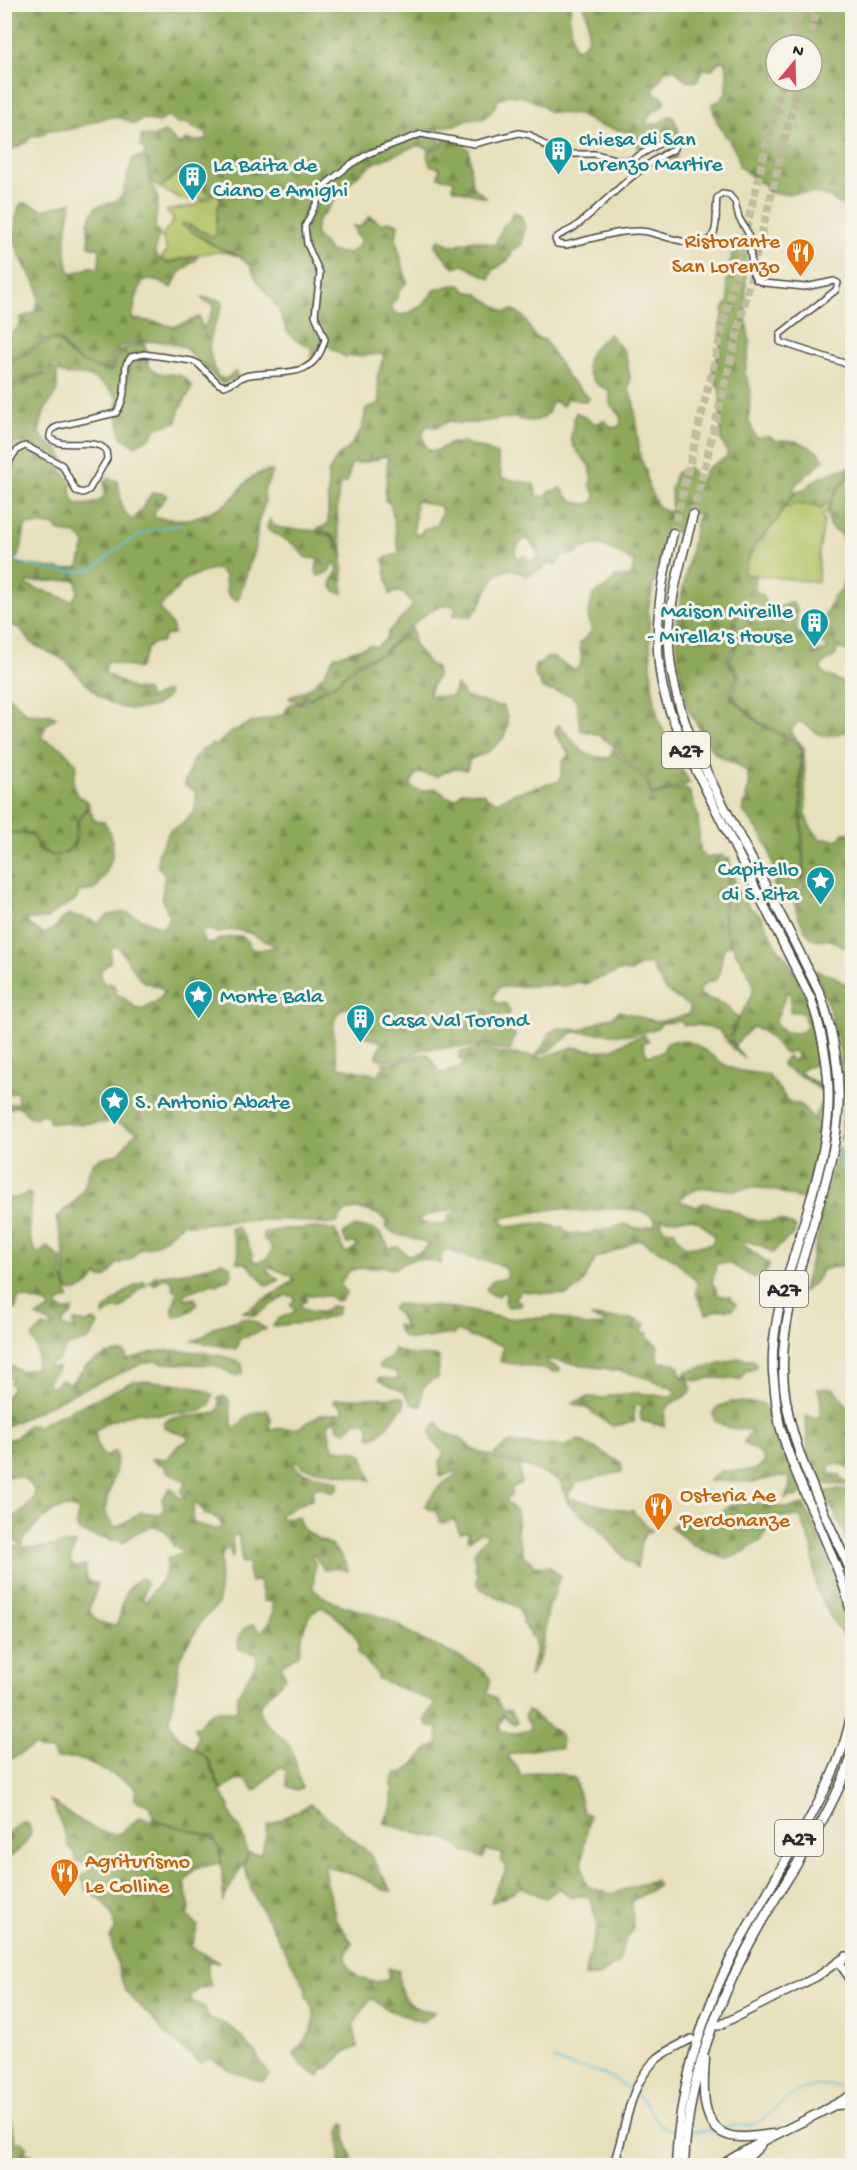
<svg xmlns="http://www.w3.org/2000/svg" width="857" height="2170" font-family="'Gochi Hand',sans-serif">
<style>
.grass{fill:#b3c264;stroke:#6f7648;stroke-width:1.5}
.forest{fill:url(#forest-firs);stroke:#5c6a42;stroke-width:1.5;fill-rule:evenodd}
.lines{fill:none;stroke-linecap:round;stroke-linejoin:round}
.stream{stroke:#60c3de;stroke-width:1.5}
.highway-tunnel{stroke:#c1bc9f;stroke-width:8;stroke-dasharray:8 4;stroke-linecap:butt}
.minor-casing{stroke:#474641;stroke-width:8}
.major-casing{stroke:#474641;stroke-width:10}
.highway-casing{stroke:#474641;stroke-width:11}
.minor{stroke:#fff;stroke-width:5}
.major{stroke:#fff;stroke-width:7}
.highway{stroke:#fff;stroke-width:8}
.labels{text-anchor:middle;stroke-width:6;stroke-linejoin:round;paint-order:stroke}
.shield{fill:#f7f3e8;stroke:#686764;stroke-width:1.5}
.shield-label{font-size:21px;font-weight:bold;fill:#2b2b2b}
.culture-label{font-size:22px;fill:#0d838f;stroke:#f7f3e8;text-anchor:start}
.food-label{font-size:22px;fill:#c56008;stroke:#f7f3e8;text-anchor:start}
</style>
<defs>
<pattern id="forest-firs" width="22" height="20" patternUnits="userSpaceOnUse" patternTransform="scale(1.5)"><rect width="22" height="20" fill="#8ea85a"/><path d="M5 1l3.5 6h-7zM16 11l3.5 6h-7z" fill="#74894b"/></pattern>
</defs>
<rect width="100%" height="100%" fill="#f7f3e8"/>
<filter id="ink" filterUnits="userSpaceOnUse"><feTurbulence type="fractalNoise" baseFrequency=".0167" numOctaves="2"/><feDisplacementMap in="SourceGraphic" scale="12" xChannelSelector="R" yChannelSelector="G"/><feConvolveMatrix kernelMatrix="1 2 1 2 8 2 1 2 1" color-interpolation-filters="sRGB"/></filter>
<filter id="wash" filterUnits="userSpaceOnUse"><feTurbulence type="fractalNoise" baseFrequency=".008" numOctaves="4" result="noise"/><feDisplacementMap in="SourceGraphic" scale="24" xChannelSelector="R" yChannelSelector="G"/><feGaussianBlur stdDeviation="1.35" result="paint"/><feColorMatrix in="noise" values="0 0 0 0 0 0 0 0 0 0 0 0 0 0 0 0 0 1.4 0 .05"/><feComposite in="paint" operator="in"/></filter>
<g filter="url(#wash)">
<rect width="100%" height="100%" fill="#e7e0bc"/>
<path class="grass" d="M196 165 202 167 204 191 218 195 221 199 219 203 216 234 213 237 190 225 181 224 210 244 238 256C214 246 190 258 166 262L161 258 167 251 162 236 174 220 166 211 193 206 212 197 211 195 201 200 198 195 190 196 189 199 184 200 160 188 185 168Z
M827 502H830L826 515 823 514 822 517 824 518V522L819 552 818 582 743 574C752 542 771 536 783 509 798 502 806 504 821 509Z"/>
<path class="forest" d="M5 5H572L569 17 575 50C579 47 585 45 587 40 590 30 588 13 583 5H852V224L848 219 849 210C841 205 833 198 824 195 806 189 785 198 767 191L765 184 758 182 739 166C738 161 739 156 736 152 726 133 715 126 712 104L721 100 726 93C724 83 731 70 724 61H720L712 69 702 70 697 81C686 84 682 76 675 70L666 69 654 88V94L663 97 666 101C661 111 652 107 646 122L648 125 659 123 669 116 673 117C681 132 682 144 675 160L652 158 673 150 670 138H661L639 152 636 139 629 132 600 126 579 115 550 112 538 103 524 97 509 95 499 99 491 112 483 119H467L459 124 442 127 435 132C413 127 398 138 378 146 343 158 298 197 300 239 301 252 313 264 314 277 316 290 309 301 311 314 312 323 319 330 323 339L312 359 311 347 294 339 287 331 279 310 256 279 251 266 236 254 221 249 181 225 184 223 213 237 216 234 217 211 221 198 218 195 204 191 202 167C187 161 170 178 160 188L151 181 149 161 144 156 145 150 140 146 142 135 153 137 165 132 180 145 187 139 194 141 207 140 206 133 193 128 187 123H178L168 116 159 122 143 119 133 124C110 107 90 127 66 130 60 131 53 130 47 130L43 135 31 136 26 143 5 153ZM776 45H812V81H776Z
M434 135 442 144 428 149C419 143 410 148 401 152 392 156 380 160 371 165 351 178 336 198 322 216H320C309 241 321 235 328 250 343 255 354 256 361 240L356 234 353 226 360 227 370 216 382 224 389 221 398 224 396 240 407 282 399 290 397 298 391 305 394 312 400 315 409 313 421 306 435 290 452 285H460L466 291 476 293 505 312 514 310 523 316 535 337 545 340 568 378 589 398 587 402 567 398 563 406 554 401C549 406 550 413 544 417 529 425 526 418 511 418 489 419 471 427 449 421L437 427 427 426C420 432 424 442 427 449 439 455 443 444 454 443 468 442 485 449 497 454L502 478 534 484 537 496 546 497 550 491 557 490 561 487C566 499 581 508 594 502L595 494 590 485C598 461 574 457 571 439 571 435 572 430 573 425 573 420 574 416 576 412L596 424 604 420 612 428 617 427 621 424 620 416 610 404V391C605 388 598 386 594 381 577 361 594 346 609 334L625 352 630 377 629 390 634 404 640 457 646 471 648 485 658 507 668 512 672 509 671 490 676 473 689 468 700 480 707 468 727 457V452L721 440 720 392 712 373 721 344 720 324 723 317V309L729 300 726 278 735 243 746 242V318L750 345 745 373 750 387 749 421 755 436 758 438 769 436 777 441C792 437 816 446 824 460L795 485 794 492 781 511 778 520 755 544 749 555 743 574 755 576V590L764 596C766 602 763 610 771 612L792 602 797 610V633L812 635 816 644H812L813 654 829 649 821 642 819 636 815 638C813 626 819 624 825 615 829 610 831 602 833 596L841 592 847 563 843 537 841 534 830 527C823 508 839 487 852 474V652L837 648 836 655 823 664 820 669 826 675 852 686V730C842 731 829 739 819 734 811 730 807 723 798 722L790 731 804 748 806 816 809 825 820 839H840L844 833H852V947H845L831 940 813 939C803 931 795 911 794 899L803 887 804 874 801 781 803 750 797 741 759 722 732 697 739 675 729 661 738 643 734 630 737 616 736 610 732 630 736 645 730 653 727 661 737 675 731 692V698L758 723 796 743 801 750 800 781 803 873C801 889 798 893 783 900L773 884 775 883 774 869 769 850 761 834 743 811 749 785 747 772 738 765 717 755 712 750 687 707 679 667 676 623 698 514 688 511 681 533 668 530 659 559 647 615 649 616 652 685 658 719 678 762 690 783 656 794H652L648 779 635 769 614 746 597 734 580 730 577 703 571 695 543 689 534 672 535 665 542 663 546 658 552 657 574 670C587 665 579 653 580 643L592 631 588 615 593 595 609 585 615 577H627L632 573 634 562C621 556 604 541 589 546 576 550 578 556 563 555L556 564H547C542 571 534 571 527 576L512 569C487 571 487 602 471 616L453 615 456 609 452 605C429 603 401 637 384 651 376 657 367 657 358 662 349 668 343 678 334 684 330 687 325 687 321 690 310 697 302 708 289 698L310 688 324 674 334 657 371 645 376 647C383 644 387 638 389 631L413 606 405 594 398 592 390 594 383 559 399 553 391 505 385 500 388 457 384 456 369 462 351 464 347 483 340 484C337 497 337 514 338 528 339 537 345 548 343 556 339 541 333 533 317 529L328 524V473L338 456 349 448 360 432 364 421 366 408 380 403 377 377 384 356 381 354 345 357 324 343 315 318 318 276 304 241V234L323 188 346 167 408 136ZM416 501 440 506 442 511 437 525 424 529 419 535 414 532ZM527 538 539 554 534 561 527 560 524 555 518 559 515 552 520 542Z
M439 136 463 144 469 150 472 186 487 198 455 189 453 188 454 180 438 177 440 168 430 165 427 156 428 151 443 146 444 141Z
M141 156 148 162V175L158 199 155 226 160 235 156 243 155 255 166 264 198 256 196 260 179 273 172 288 158 281 143 280 136 298 132 319 156 322 174 327 199 317 203 329 215 306 205 302 201 297 221 301 223 304C211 335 202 345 218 377L225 379 236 371 237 377 222 384 184 347 168 342 144 341 120 346 113 355 112 369 110 370C97 369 79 362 69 352 64 346 63 341 56 338L44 341 5 362V345L7 337 19 327 21 321 19 318 34 313C47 286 29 278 20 256 12 239 14 220 20 204L25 203 44 210 72 202C66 224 63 249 69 271L73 274 90 267 99 268 100 249 89 246 88 222 96 207 114 202 122 196 133 158Z
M513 212 520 214 525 226 522 244 514 249 507 261 492 271 490 279 464 265 455 268 453 267 435 246 439 239 451 246 475 240 495 245 503 226 509 222Z
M51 340H58L69 354 81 362 108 372 114 369C114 343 126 350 144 342L147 352 135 353 129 357 123 407 115 412 118 399C112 390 94 376 83 375 73 374 68 377 59 371L58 367 53 365 44 373 21 379 5 392V364Z
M136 356H150L147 363C160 385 182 363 192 388L179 410 177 422 156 428 152 436 135 446 121 437 119 419 116 415C140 404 119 373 136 356Z
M52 368 57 370V391L44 411 39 432 44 440 60 451 68 470C57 456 35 447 18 442L14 444 5 465V394L22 381 47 374Z
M18 446 22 447C39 455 64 463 70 483 72 491 70 498 77 504 84 506 100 504 104 496 106 492 104 485 104 480L110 479 118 481C121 495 118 509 132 520 138 516 147 500 152 493H163L167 496 154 512 155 518C165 518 177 520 187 519 197 518 213 511 222 506 244 494 242 472 273 471L264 491 265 502 258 523 256 544 238 600C224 599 226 586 225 576L219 570 212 569 186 579 159 608 173 627V634L166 635 161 642C142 643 148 657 138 669L107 661 105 673 133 689 146 690 149 699 165 692H168V696C157 707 150 709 135 709 104 710 86 682 66 662 57 654 43 651 33 644 21 635 24 623 5 626V474ZM25 525H53L61 532 77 534 85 544 79 567 65 570 15 563 22 545ZM76 580 78 592 72 601 27 585 28 582Z
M852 466V472L839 486 830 502H827L821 509C804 504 800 501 783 509L796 492C804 492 809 484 816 480 827 472 840 471 852 466Z
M270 519 272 524 277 527C305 533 336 521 342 560 344 571 341 582 343 593L336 592 331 586 332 580 338 570 336 564 334 563 329 572 318 576 316 572 318 559 306 558 295 545 268 530 267 526Z
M412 628 414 645 429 664 435 666C442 681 429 683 429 695L450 697 454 693 456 685 460 688 465 697C478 699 489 707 503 706 517 734 495 752 470 759L467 770 454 768 437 776 417 773 410 785C417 793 426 791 435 788 443 792 447 800 457 798L462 791 483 793 488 798 497 802 515 793 560 781 563 762 569 754 555 733 557 726 559 725C580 746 577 757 609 758L613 751 612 748 634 771 646 780 650 793 653 796 683 788 689 791 698 816 700 853 707 858 722 855C734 873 724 892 723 912 723 924 727 934 730 945L725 947C720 958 722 968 717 979L704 984 699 992 700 995 725 1005 738 1018 729 1039 744 1058 733 1049 719 1030 699 1025H683L682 1021 662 1023 658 1028 633 1035 574 1032 546 1053 537 1054 544 1045 550 1032 558 1028 581 1030 607 1018 612 1017 619 1011 658 1022 689 1014 690 1007 665 990 650 964 639 966 632 972 618 971C608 979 596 976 586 984L578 982 562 987 553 985 499 987 493 997 497 1003 506 1004 510 1012 507 1016 494 1015 490 1020 515 1034 510 1051 481 1046 459 1047 423 1049 398 1062 376 1058 382 1042 358 1034 354 1022 361 1016C357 1010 353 1006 345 1008 326 1014 335 1054 339 1067L378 1075 385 1065 382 1062C404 1068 409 1053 428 1054L441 1074 458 1068 464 1063V1059L459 1060V1052L480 1048 501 1053 544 1057 573 1047 598 1051 613 1049 629 1040 644 1035 648 1041 643 1043 647 1056 662 1052 668 1042C697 1034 708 1058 731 1068 743 1073 756 1072 768 1075L789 1102 801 1105 824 1131 807 1195H804L802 1199C786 1195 776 1189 758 1188 749 1187 738 1191 731 1190 720 1188 709 1187 698 1189 692 1190 689 1195 682 1197L680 1201 697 1207 703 1203 728 1209 749 1219 768 1222 780 1220 796 1227 794 1234C786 1240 779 1245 773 1253L762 1246 746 1241 743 1243 744 1245 769 1264 765 1276 758 1274 755 1278C741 1272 731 1259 716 1264L712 1284 715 1286 717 1295 731 1297 730 1299 736 1304 733 1309 718 1310 706 1314 696 1294 697 1282 674 1259 640 1240 632 1242 623 1248 596 1258 581 1286 566 1295 520 1291 514 1299 521 1303V1306L507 1307 505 1304 506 1293 502 1292 499 1296C493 1296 489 1294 486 1289L493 1281 507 1278V1270C495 1260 484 1261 470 1258 462 1256 455 1253 447 1250L442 1252 441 1264C431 1260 421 1257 411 1260 399 1264 395 1274 384 1266 372 1269 360 1266 349 1271L341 1282V1287L347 1292 341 1300 336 1301 329 1296 308 1295 306 1297 307 1300 301 1304V1308L312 1312H324L330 1306 339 1307 336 1315 314 1322 273 1326 278 1319 294 1312 295 1310 291 1306V1303L295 1300 294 1297 286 1295 255 1316 243 1312 294 1281 292 1276 267 1266V1271L279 1280 267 1286 247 1264 236 1262 239 1254 230 1228 237 1227C246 1236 251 1247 253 1260L256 1262 267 1259 273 1248 263 1238V1233L282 1229 315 1228 335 1230 344 1251 347 1253 357 1246 355 1243 347 1244 343 1235C352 1224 370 1226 381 1234 385 1238 386 1243 389 1248L398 1247 407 1255 418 1253 427 1247V1244C414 1236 396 1238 385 1227L387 1222C379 1212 352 1203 342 1215 340 1217 339 1221 337 1223 322 1227 306 1221 291 1220 260 1219 222 1222 192 1225L183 1223C173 1232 155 1249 141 1248L130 1260 116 1264C112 1271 109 1279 100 1278L99 1275 97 1276C91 1284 80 1294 69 1291 62 1278 66 1267 64 1253 63 1241 59 1230 56 1219 64 1208 75 1204 82 1192 88 1183 87 1169 94 1162 101 1155 113 1158 120 1152 128 1145 128 1136 139 1132L114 1122 74 1124 49 1122V1116L39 1114 37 1118 29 1116 19 1106 5 1110 4 1105 18 1103 17 1091 5 1096V833L32 834 39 850C55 860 72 856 77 837 78 832 77 828 78 823 79 817 85 811 89 807L94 820 104 822C121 846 111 870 94 890L78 892 77 899 54 912 47 919H27L29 924 44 934C55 932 60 919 70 914L74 917H82L98 923 109 915 126 912 163 928 169 917 162 897 165 874 158 867V854L170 830C183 826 184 820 194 812L196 800 195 791 184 785 193 760 202 750 212 744 216 746 228 734 248 724 284 714 290 704 306 703 321 691 334 685 360 663 383 654ZM204 929 219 933C241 924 257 937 276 947L259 950 251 949 248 941 241 936 219 939 212 944 205 942 201 934ZM115 946 119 948 140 979 146 983 162 988 164 992C160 1001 148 1008 138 1009L121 996 116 994 114 985 109 983 104 985 100 971 110 962 111 949ZM560 1208C566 1209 572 1212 578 1211 599 1211 639 1203 655 1219V1225C643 1228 636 1230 625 1224 608 1229 583 1238 566 1232L563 1227C556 1228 552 1225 544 1224 531 1221 518 1229 505 1225L500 1218ZM455 1209H459L450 1215 445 1224C437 1226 424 1225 418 1219L431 1214ZM685 1218C697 1217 706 1227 714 1236L713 1242 710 1244 686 1247 679 1240 674 1231 663 1229 661 1219 677 1220Z
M4 691 26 713 46 714 57 717 46 725 41 738 62 748 77 765C75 775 69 786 78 795 82 800 86 798 89 804L77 822 74 843 63 854 53 855 43 851 38 846 32 833 5 832Z
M729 857 737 890 749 907 761 916 779 950 786 957 804 989 825 1061 802 1069 800 1073 827 1090 824 1127 814 1117 822 1101 823 1092 806 1079 783 1067 782 1063 788 1056 793 1061 798 1056 792 1050 787 1054 784 1053C775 1043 765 1029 752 1027L735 1045 732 1042C730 1023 751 1005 754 986 747 964 728 947 725 923 723 901 733 880 727 858ZM787 992 791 994 790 1011 803 1013 807 1026 805 1030 799 1033 783 1032 775 1022Z
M815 971 834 976 841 982 852 985V1109L844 1136 840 1140C849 1078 840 1029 815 971Z
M839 1147 852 1180V1270L843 1265 822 1270 815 1282 802 1292 820 1229 818 1222Z
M28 1193 32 1196C29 1213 25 1240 38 1254L47 1247 62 1259V1275L69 1298 59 1302 58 1307 66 1312 73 1309 71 1315 65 1320 61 1326 74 1330 73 1323 75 1321 87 1323 94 1320 98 1324 92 1336 88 1340 68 1346 57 1361 48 1364V1367H57L58 1369 47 1382 50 1387 55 1386 60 1379 70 1384 87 1365 106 1355 124 1352 126 1354V1360C135 1358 144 1354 154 1352 171 1348 230 1353 242 1364L243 1372 240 1375 234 1376 221 1368 213 1365 164 1363 156 1361 147 1362 76 1392 5 1427V1398L13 1387 9 1383 12 1379 5 1375V1363L20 1371 35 1368C40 1359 36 1345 32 1337L43 1326 50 1328 54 1326 37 1316 50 1309 48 1304 19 1297 15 1310 5 1308V1197L16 1198Z
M221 1262 230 1266 232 1273 230 1278 216 1285 212 1283 186 1293 184 1297 186 1299 195 1298 197 1303C193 1312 184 1314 175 1317L173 1315V1307L177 1293 173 1289V1283L169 1279H162L155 1285 149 1282 155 1276 194 1271Z
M144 1281 147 1285 139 1289 121 1309H114L103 1316V1312C114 1300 129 1288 144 1281Z
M396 1304 456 1308 504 1318H544L553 1316 585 1326 604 1325 605 1322 590 1317 634 1319 646 1325 641 1332 648 1333 647 1337 658 1346 657 1358 660 1362 674 1363 678 1366 681 1376 689 1381 692 1390C687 1400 669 1399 665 1411 664 1415 665 1421 664 1426L642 1421 640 1414 643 1407 634 1405V1422L612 1426 586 1408 573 1404V1402L588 1397 606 1398 610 1395 640 1393 669 1397 675 1393 676 1391C637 1368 590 1368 547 1359L548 1363 560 1369 559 1372H550L547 1369 500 1362 503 1348 501 1345 473 1338 457 1331 453 1335C440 1331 401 1353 397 1325L403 1327 404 1325 398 1314 392 1309Z
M244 1318 252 1320 266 1329 239 1339 236 1349 193 1341 204 1336 214 1327Z
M394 1349 411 1355 435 1356 439 1358 438 1378 431 1380 422 1389V1405L420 1407 412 1404 404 1392 378 1380 379 1378 398 1379 396 1372 380 1368 379 1365 390 1358Z
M741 1357 743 1359 753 1360 757 1364 754 1369 744 1372 742 1379 709 1378C701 1382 690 1382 684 1375L687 1371 730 1361Z
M134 1381C157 1382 194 1381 213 1395L210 1405 201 1411 188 1413H165L162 1415 138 1412 108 1422 95 1431C96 1440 98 1453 106 1457L114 1451 117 1454C116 1458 117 1463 116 1468 113 1488 96 1510 114 1527H118L141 1512 161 1514 164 1509 162 1499 170 1488 174 1490 178 1497 186 1499 181 1492 186 1482 165 1470 166 1467 151 1460 154 1458 167 1459 177 1447 188 1440V1437L164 1427 165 1421 171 1418 211 1414 217 1412 220 1406 218 1398 224 1396 229 1400 233 1428C241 1426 241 1420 248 1416 253 1412 261 1411 268 1410L271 1420 269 1429 298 1428 321 1415 343 1413V1408L333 1402 335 1399 402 1397 404 1401V1407C391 1417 388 1432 372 1438L369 1437V1426L365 1422 357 1421 345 1432 339 1429 335 1420 328 1423 330 1440 334 1449 356 1451 363 1456 371 1480 303 1467 296 1460 294 1465 298 1470 337 1481 339 1483 338 1488 334 1492 319 1487 313 1490V1498L282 1513 279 1517 282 1519 299 1516C300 1519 300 1523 301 1526 302 1531 314 1534 319 1540 331 1540 346 1561 348 1571L336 1568 324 1570 314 1554H311L315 1563 313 1589C336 1609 364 1608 390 1621 401 1626 411 1634 422 1640 434 1646 488 1667 490 1679 491 1683 488 1689 487 1693L496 1699 502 1710 511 1711 517 1722 514 1724 503 1716 499 1727 502 1732 516 1733 529 1730 530 1726 524 1716 528 1710 550 1728 558 1732 561 1738V1749L547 1747 510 1754 508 1758 518 1768 521 1777 535 1772 558 1773 575 1778 583 1812 589 1815C587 1838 576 1865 588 1887L611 1894 654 1880 659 1885 632 1901 633 1930 624 1943 619 1963 597 1977H585L586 1966 597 1928V1922L589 1896H578L571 1898 560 1888 546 1898 543 1897 521 1887 507 1896 491 1903C492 1900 492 1896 494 1893 497 1882 507 1877 505 1865L501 1862 503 1854 485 1850 483 1858 464 1851 447 1839 419 1834 384 1823C385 1817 388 1816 390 1811 396 1798 387 1787 396 1773 411 1774 418 1757 428 1749 431 1746 435 1746 438 1744V1728L429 1727 425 1720 435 1703 377 1678 376 1672 358 1653C358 1651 359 1644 358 1642 353 1629 334 1614 322 1607 302 1615 303 1636 299 1654L282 1665 281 1668 286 1677C281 1683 262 1701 260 1705 256 1723 283 1734 290 1747 296 1758 298 1776 302 1788L296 1790 287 1786 286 1770 280 1767 255 1791 248 1782 242 1779 231 1783 222 1791 209 1760 196 1749 195 1745 198 1736 194 1728C201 1726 200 1723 205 1718 214 1709 224 1711 235 1711L237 1709 238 1694 257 1662 256 1654 239 1649C236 1638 242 1626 254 1625L260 1632C269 1626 276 1613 272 1602L264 1601 259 1580 251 1582 248 1570 249 1563H242L238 1534 233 1536C231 1543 236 1551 232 1558L229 1547 224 1551 221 1559 218 1605 203 1619 181 1655 170 1720 175 1734 208 1760 221 1793 229 1806 234 1822 241 1829 247 1851V1857L223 1900 221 1852 213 1836 153 1820 151 1806 135 1800C135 1796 137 1790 134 1787 132 1783 81 1759 75 1758 69 1757 63 1758 56 1759L52 1751 41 1750 34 1746 11 1759 5 1743 4 1680 8 1676 5 1671V1653H8L11 1648 5 1639V1552L16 1546 36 1548 76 1543 70 1561 75 1568 86 1565V1580L98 1584 89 1609C92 1620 103 1625 114 1625L118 1622C124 1604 122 1587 142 1578L146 1582 143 1600 147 1601C152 1587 170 1577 167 1559L182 1554 180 1549 173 1545C170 1541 170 1536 166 1532 154 1520 133 1533 123 1543L117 1540H108L107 1538H99L79 1531 76 1524 79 1511C74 1510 66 1506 61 1508 47 1513 27 1531 22 1545L5 1535V1519C18 1517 34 1505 35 1491 27 1477 20 1474 5 1477V1440L16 1438 28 1425 38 1426ZM196 1503 203 1510 205 1514 217 1518 222 1524 220 1529H215L193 1523V1507Z
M833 1388 852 1412V1472C846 1466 838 1460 829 1466V1474L840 1475 841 1479 848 1483 847 1485 816 1484 804 1456 808 1453 806 1416 808 1415 811 1417H820L821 1401 818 1389Z
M732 1402 762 1403C774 1411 773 1442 786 1455L801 1492 798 1496 785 1498 790 1486 788 1477 780 1476 755 1482 708 1481 721 1471 755 1470 765 1462 759 1452 745 1444 744 1440 751 1433 748 1430 729 1428 715 1421 713 1413 719 1406Z
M438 1421 442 1431 461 1439 472 1449 520 1466 521 1483 512 1488V1494L505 1500 517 1512V1533L524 1556 537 1566 550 1567 560 1576 553 1597 549 1603 541 1655 529 1678 536 1648 534 1639 523 1624 521 1613 517 1607 481 1589 476 1581 478 1575 476 1572 474 1552 488 1535 480 1532 471 1540H468V1532L460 1533 455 1521 452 1520 443 1523 440 1522 436 1511 429 1509 425 1505 437 1489 457 1473 454 1471 441 1477 439 1476 440 1462 444 1453C434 1441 422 1438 438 1421Z
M579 1440 620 1462 622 1465V1472L577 1482 570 1491 567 1502 561 1482 555 1478 494 1454 508 1443 565 1446Z
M838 1489 852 1490V1552L836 1515 829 1505 825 1504 820 1493Z
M569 1498 628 1511 632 1510 652 1531 645 1533 642 1540 637 1568 628 1562 600 1530 570 1506 568 1503Z
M754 1503 789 1508 804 1504 832 1568 849 1638H845L835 1624 816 1590 812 1547 801 1517H778L772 1521 762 1540 740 1554 727 1559 696 1547 670 1527 674 1524 715 1516 731 1505Z
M49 1800C65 1810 99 1837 117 1834 125 1832 133 1823 139 1817L207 1835C218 1840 220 1851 221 1863L195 1868 184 1883 190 1909 188 1915 198 1926 191 1947 219 1962H208V1975L211 1986 198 1989 191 1996V2000L204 2008 206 2016C215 2020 225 2023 233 2029 246 2040 261 2060 269 2075L263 2082 233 2072 209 2058 200 2063 167 2036 149 2015 125 1991 110 1938 115 1929 113 1917 105 1903 87 1891 81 1877 89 1871 88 1863 76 1861 74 1853 67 1845 68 1842 53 1804Z
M311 1804 369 1853 392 1891 384 1890 362 1878 323 1865 336 1920 352 1942C350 1946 347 1951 346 1955 345 1977 373 1987 389 1979L388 1968 399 1971C397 1998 409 2011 435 2011L430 2017 421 2022 386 2009 374 2000 370 1999 353 2025 358 2047 348 2050 328 2068 326 2067 318 2077 298 2062 294 2054C303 2038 318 2034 313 2009 311 2000 306 1997 305 1986L252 1892 244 1864 249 1853 257 1854 262 1852 268 1826Z
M23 1822 29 1825 31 1834C24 1845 16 1855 5 1860V1835Z
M4 2106C15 2115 11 2130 16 2143L22 2142 27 2147 25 2150 27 2154 33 2155 34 2158 22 2165H5Z
M344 2123 346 2126C341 2145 355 2147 351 2165H338C345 2151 334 2137 344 2123Z"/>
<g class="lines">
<path class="stream" d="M4 560 8 559C32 566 67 577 92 569 99 566 107 557 114 552 137 534 153 527 182 525
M842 1145 852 1147
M837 1152 852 1197
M554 2060C568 2068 585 2067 600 2073 612 2077 622 2084 633 2092
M636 2094C653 2106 650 2127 675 2130
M720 2128C733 2122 744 2129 756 2123 769 2117 778 2105 789 2097 808 2082 830 2086 852 2086
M691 2131H713"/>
</g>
</g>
<g filter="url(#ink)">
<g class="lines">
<path class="highway-tunnel" d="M791 45 801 4
M808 45 818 4
M693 515 799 81
M673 533 782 81"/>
<defs>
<path id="minor" d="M4 473C10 463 13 448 26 446L62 465 76 491 83 493 89 490 107 459 106 450C91 436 65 451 50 438 49 431 53 428 59 426L116 413C127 398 124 381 126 364L131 357 144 354 192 361 197 363 219 384 224 386C233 384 241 376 250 375 282 370 315 381 325 339L315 315 320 273 307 244 305 226 326 184 351 164 370 153 421 134 474 144 519 133 530 135 557 154H595L623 161 631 160 666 140 672 141 675 146 673 150C636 167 606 202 575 227 568 232 560 233 555 239L557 244 566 245C589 240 625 227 648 232 662 235 698 250 710 239 719 231 715 209 717 198L722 194 729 195 735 202 739 218 748 233 753 274 756 280 764 283 805 287 834 281 838 283 836 290 780 334V342L844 363 852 369"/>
<path id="major" d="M843 1959 841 1966 849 1977 852 1992
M718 2026 818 1976 846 1956H852
M613 2166C627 2130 627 2084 658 2058 668 2050 680 2045 691 2039"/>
<path id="highway" d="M693 515C682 558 668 601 669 645 672 715 709 777 740 837 768 890 795 942 821 996 855 1095 835 1153 806 1248 794 1287 782 1328 783 1369 784 1439 824 1511 852 1574
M673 533C661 582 652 633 662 684 667 708 678 731 688 754L811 999C846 1101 823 1158 794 1256 782 1293 771 1332 773 1372 775 1389 776 1409 780 1426 791 1467 811 1505 827 1544 837 1569 849 1594 852 1621
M705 2059C703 2084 699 2129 731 2136 745 2139 760 2135 774 2134
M835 2105 852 2104
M676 2166C678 2095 699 2023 730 1960 747 1926 768 1893 786 1860 813 1813 843 1765 852 1711
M684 2166C687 2076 720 1993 765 1916 796 1864 832 1813 852 1756
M720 2166C762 2138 809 2121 852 2095
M739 2166 760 2146"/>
</defs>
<use href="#minor" class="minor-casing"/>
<use href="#major" class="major-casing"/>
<use href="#highway" class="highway-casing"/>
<use href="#minor" class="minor"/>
<use href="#major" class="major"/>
<use href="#highway" class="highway"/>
</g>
</g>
<defs>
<symbol id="building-pin" viewBox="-11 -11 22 30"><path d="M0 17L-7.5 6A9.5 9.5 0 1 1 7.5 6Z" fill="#0f9aa8" stroke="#f7f3e8"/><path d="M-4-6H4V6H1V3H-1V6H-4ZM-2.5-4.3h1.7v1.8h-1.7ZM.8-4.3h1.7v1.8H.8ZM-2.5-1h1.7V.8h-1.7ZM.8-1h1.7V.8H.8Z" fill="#fff"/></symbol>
<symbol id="restaurant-pin" viewBox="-11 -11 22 30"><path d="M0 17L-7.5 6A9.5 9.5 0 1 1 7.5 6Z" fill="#e8710a" stroke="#f7f3e8"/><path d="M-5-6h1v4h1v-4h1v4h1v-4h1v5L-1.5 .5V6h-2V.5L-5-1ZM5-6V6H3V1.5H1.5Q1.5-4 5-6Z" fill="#fff"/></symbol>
<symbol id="sight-pin" viewBox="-11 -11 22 30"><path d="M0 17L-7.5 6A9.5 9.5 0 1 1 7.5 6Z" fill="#0f9aa8" stroke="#f7f3e8"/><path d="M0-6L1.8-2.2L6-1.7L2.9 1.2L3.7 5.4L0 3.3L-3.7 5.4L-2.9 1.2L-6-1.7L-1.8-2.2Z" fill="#fff"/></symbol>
</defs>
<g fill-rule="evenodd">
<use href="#building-pin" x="542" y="134" width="33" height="45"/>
<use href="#building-pin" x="176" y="160" width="33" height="45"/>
<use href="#restaurant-pin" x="784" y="236" width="33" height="45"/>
<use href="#building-pin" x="798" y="606" width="33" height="45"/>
<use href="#sight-pin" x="804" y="864" width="33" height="45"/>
<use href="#sight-pin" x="182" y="978" width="33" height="45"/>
<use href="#building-pin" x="344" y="1002" width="33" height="45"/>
<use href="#sight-pin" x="98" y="1084" width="33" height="45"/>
<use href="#restaurant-pin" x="642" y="1490" width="33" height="45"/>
<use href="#restaurant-pin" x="48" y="1856" width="33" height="45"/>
</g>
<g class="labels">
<g class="shield">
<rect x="662" y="732" width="48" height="36" rx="4.5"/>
<rect x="760" y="1271" width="48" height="36" rx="4.5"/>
<rect x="775" y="1820" width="48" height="36" rx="4.5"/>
</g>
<g class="shield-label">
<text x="686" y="757">A27</text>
<text x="784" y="1296">A27</text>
<text x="799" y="1845">A27</text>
</g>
<g class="culture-label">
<text x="579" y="145">chiesa di San<tspan x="579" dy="25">Lorenzo Martire</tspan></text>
<text x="213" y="171">La Baita de<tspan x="213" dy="25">Ciano e Amighi</tspan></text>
<text x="793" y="617" text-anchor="end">Maison Mireille<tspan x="793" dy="25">- Mirella's House</tspan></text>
<text x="799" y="875" text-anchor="end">Capitello<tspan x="799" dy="25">di S.Rita</tspan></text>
<text x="220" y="1002">Monte Bala</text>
<text x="382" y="1026">Casa Val Torond</text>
<text x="135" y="1108">S. Antonio Abate</text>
</g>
<g class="food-label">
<text x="780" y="247" text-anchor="end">Ristorante<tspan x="780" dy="25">San Lorenzo</tspan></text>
<text x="680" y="1501">Osteria Ae<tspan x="680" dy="25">Perdonanze</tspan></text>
<text x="85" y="1867">Agriturismo<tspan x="85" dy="25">Le Colline</tspan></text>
</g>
</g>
<rect width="857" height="2170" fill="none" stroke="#f7f3e8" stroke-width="24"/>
<g transform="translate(794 63) rotate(19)"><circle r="28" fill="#f7f3e8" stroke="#a5a39c" stroke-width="1.5"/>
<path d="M0-4.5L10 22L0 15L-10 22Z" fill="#d1495b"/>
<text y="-9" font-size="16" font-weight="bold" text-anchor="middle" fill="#2b2b2b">N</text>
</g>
</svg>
